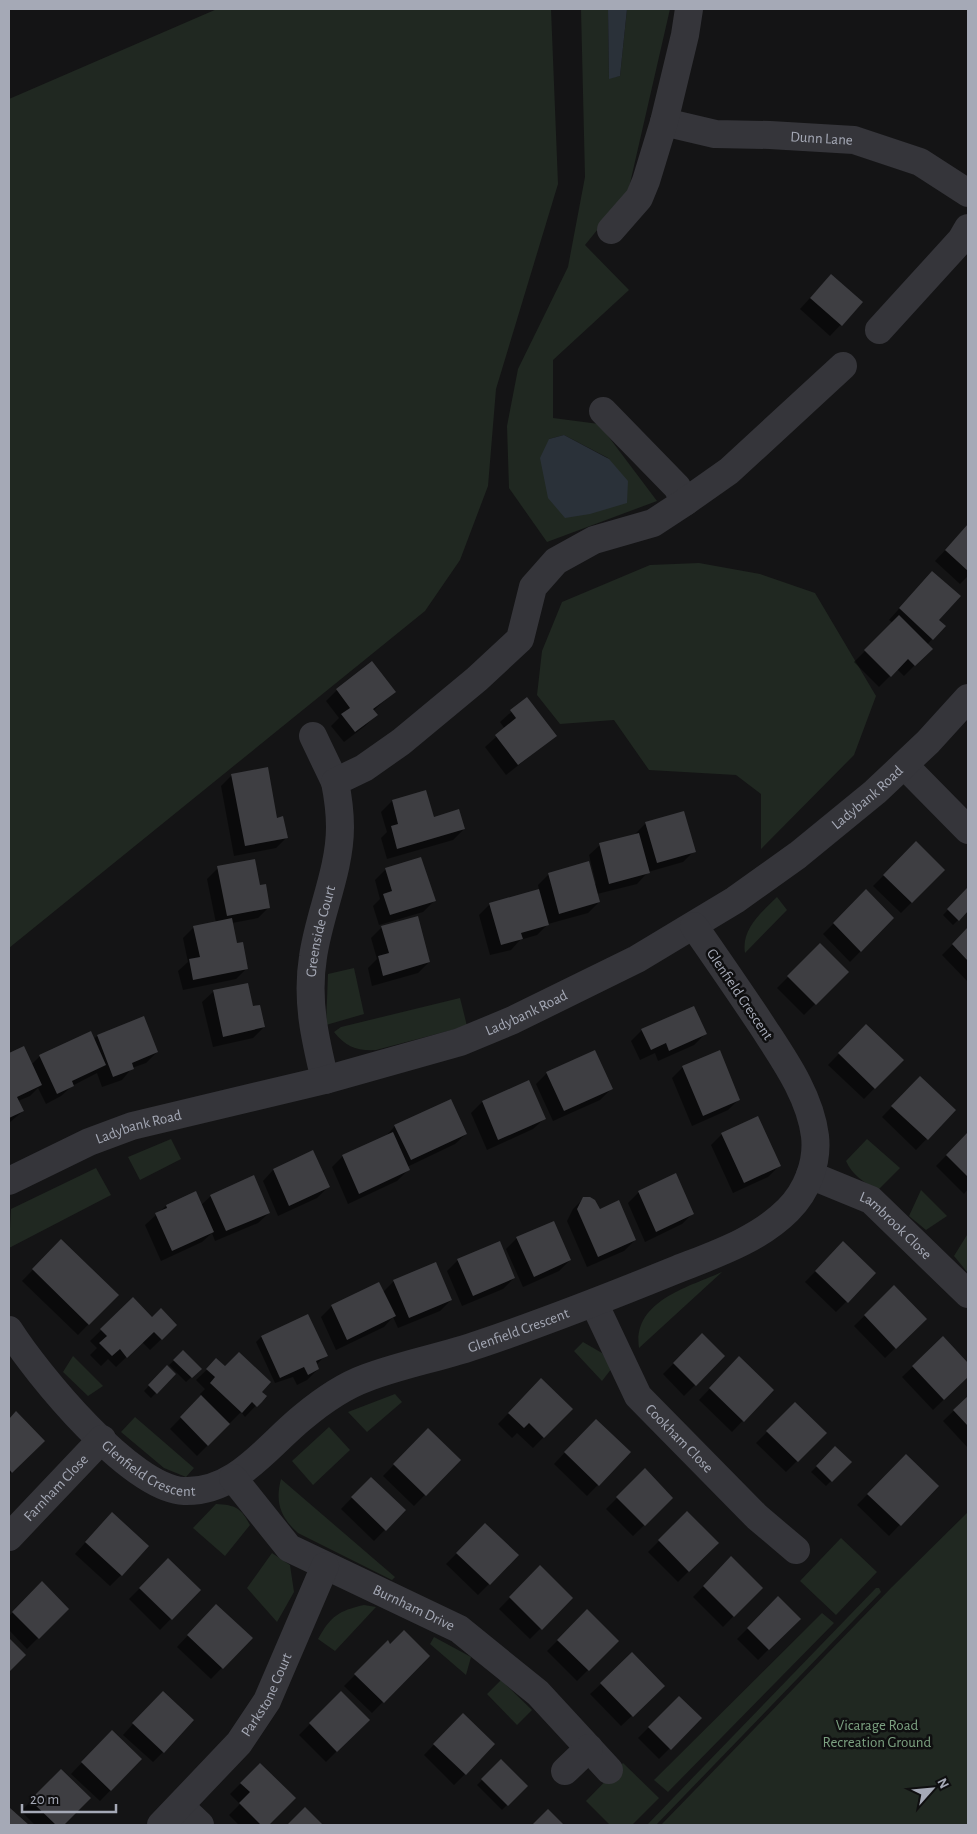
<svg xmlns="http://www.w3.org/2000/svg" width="977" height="1834" font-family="'Alegreya Sans',sans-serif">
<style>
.green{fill:#202821;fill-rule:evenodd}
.water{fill:#2a3139}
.shadow{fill:#0007}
.building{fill:#3e3e42}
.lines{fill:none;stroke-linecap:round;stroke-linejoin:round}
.minor{stroke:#35353a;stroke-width:28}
.labels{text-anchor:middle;stroke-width:5;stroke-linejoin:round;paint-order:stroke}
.street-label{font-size:15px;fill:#a5a9b6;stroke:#0f0f10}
.park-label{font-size:15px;fill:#7ca181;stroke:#0f0f10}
</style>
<rect width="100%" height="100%" fill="#141415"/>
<path class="green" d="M217 9H551L558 184 496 389 488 486 460 560 425 611 9 948V99Z
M581 9H608L609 78 620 76 627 9H670L628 192 585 245 629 290 553 360V418L599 424 657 501 547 542 509 488 507 426 518 369 568 267 585 177ZM564 435 610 459 549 439Z
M699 563 760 574 815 593 876 696 854 755 761 849V794L736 775 649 770 614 720 560 724 537 695 542 651 562 602 650 565Z
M777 897 787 910 745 953C741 929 762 912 777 897Z
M354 968 364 1014 326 1025 328 974Z
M460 998 467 1026 376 1050C357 1051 346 1047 334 1032L341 1027Z
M171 1139 181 1159 140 1180 128 1157Z
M867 1139 900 1168 878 1190C865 1183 852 1175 846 1161Z
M96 1168 111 1195 9 1248 11 1209Z
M921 1190 947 1216 926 1230 909 1216Z
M967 1235 968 1236V1273L954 1256Z
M722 1272 639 1348C632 1301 689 1287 722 1272Z
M583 1342 602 1353 612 1368 602 1381 574 1351Z
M73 1356 103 1386 88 1396 63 1372Z
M395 1394 402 1402 367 1432 348 1412Z
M135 1417 194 1468 186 1477 164 1468 121 1432Z
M329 1427 350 1450 313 1485 292 1461Z
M281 1479 395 1577 392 1580 298 1533C280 1517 275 1502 281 1479Z
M216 1504C236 1505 241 1508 250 1525L225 1556 193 1528Z
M968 1512V1825H661L891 1588Z
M841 1538 877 1572 836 1615 800 1581Z
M272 1553 290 1565 294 1592 277 1622 247 1588Z
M876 1588H879L881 1592 656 1825H647Z
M364 1605 376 1607 335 1651 318 1639C331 1616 338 1611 364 1605Z
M822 1613 834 1623 668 1792 654 1780Z
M434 1637 471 1657 466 1675 430 1644Z
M501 1680 532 1710 517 1725 487 1694Z
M623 1763 659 1798 632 1825H610L586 1801Z"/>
<path class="water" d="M608 9H627L620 76 609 79Z
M564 435 609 459 628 481 627 503 590 514 565 518 548 498 540 458 549 439Z"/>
<path class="shadow" d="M821 286 862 302 830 336 800 309Z
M968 526V576L960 584 935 561Z
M922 583 937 620 932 639 927 645 931 649 904 676 897 669 879 687 854 662 893 623 889 620Z
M337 690 394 692 373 711 376 715 365 726 344 742 331 726 339 718 326 701Z
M527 698 555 736 506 775 485 747 505 729 500 722Z
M232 775 276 819 287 837 276 848 234 856 221 786Z
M425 791 433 818 464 829 453 840 387 859 381 838 387 832 381 812 392 801Z
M646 823 694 851 683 862 648 872 637 884 597 894 599 902 588 913 548 924 537 935 520 940 511 950 490 955 479 915 490 904 539 890 538 885 549 874 596 884 589 855 600 845 635 834Z
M916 843 944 870 901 913 873 886Z
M218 868 259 887 269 907 258 918 232 923 236 944 247 968 236 979 183 990 178 971 188 962 183 938 194 927 216 923 207 879Z
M386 869 434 901 423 912 379 925 373 906 380 899 375 880Z
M967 890 968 910 953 925 943 915Z
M866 891 893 918 850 962 823 934Z
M382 927 429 962 418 973 372 986 368 968 377 959 371 938Z
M968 929V982L942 955Z
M820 945 847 972 804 1015 777 988Z
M247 984 252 1008 264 1027 253 1038 213 1047 202 1002 213 992Z
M144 1018 157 1052 146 1063 132 1068 122 1080 102 1087 97 1073 72 1086 61 1096 46 1104 38 1088 30 1096 18 1101 23 1111 9 1123V1055L24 1048 31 1065 40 1056 93 1040 97 1036Z
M866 1026 902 1060 864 1099 828 1065Z
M642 1030 705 1034 694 1045 658 1061 655 1053 640 1060 631 1041Z
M683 1067 739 1099 728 1110 692 1126 672 1078Z
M547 1073 611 1089 600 1100 553 1121 536 1084Z
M529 1081 544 1119 533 1129 487 1150 471 1113 482 1102Z
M910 1088 954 1110 916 1150 882 1117Z
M395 1126 466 1134 455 1144 407 1167 408 1170 397 1181 348 1204 332 1167 343 1156 385 1137Z
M968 1133V1189L964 1194 936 1166Z
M722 1134 779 1166 768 1177 733 1193 711 1145Z
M313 1152 328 1187 317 1198 278 1216 263 1181 273 1170Z
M639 1192 693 1213 682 1224 645 1242 628 1203Z
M211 1196 269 1213 258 1223 215 1241 212 1233 202 1242 161 1261 145 1225 166 1206 201 1205Z
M584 1198 635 1240 624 1251 587 1267 567 1221 573 1209Z
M517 1238 570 1260 559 1271 523 1287 506 1249Z
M61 1241 117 1295 78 1335 22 1281Z
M843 1243 875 1273 836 1312 805 1282Z
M458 1260 514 1278 503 1289 462 1306 447 1271Z
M394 1281 451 1300 440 1311 398 1328 393 1317 384 1327 336 1350 321 1317 332 1306 383 1292Z
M894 1287 925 1319 885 1358 854 1326Z
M133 1299 152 1319 176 1325 150 1350 142 1342 116 1367 108 1359 101 1366 90 1355 97 1348 90 1341Z
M308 1316 326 1355 316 1365 318 1369 307 1380 297 1385 293 1377 275 1383 256 1342 261 1337Z
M702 1335 724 1356 684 1396 663 1374Z
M943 1338 968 1364V1376L933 1410 902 1377Z
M183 1352 200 1369 186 1382 169 1365Z
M739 1358 772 1390 732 1432 699 1400Z
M217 1360 265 1396 245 1417 241 1412 197 1456 170 1429 202 1396 200 1394 205 1389 196 1380Z
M167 1367 174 1374 151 1398 144 1391Z
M541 1380 571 1409 533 1448 517 1433 512 1438 498 1424Z
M968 1397V1448L943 1421Z
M795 1404 825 1433 786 1472 756 1443Z
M16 1413 43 1441 9 1475V1420Z
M428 1430 459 1460 414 1506 383 1476Z
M585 1431 630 1452 587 1496 554 1464Z
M835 1448 850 1462 826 1486 811 1472Z
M906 1455 937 1486 889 1536 857 1505Z
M645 1470 672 1498 633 1536 606 1509Z
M371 1478 404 1510 374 1541 341 1509Z
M687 1513 717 1543 678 1582 648 1552Z
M486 1524 517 1556 478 1595 446 1564Z
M101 1525 121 1575 110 1586 75 1554Z
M731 1558 761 1588 723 1627 693 1597Z
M168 1560 199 1590 160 1630 129 1599Z
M540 1567 571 1598 530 1639 499 1609Z
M42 1583 67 1609 27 1649 9 1630V1616Z
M778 1598 799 1619 758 1660 737 1639Z
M587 1611 617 1641 577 1681 547 1651Z
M206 1616 251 1638 211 1679 177 1647Z
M388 1642 390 1645 428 1656 372 1713 344 1686Z
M601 1684 652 1697 621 1726 590 1694Z
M341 1693 368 1720 326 1762 299 1735Z
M679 1697 700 1718 659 1759 638 1738Z
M152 1703 163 1752 153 1762 123 1735Z
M452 1726 465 1774 454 1785 424 1755Z
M112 1731 141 1759 100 1801 71 1774Z
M501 1761 526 1786 502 1810 477 1785Z
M260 1764 294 1798 267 1825H239L229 1815 240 1804 230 1794Z
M61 1771 89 1798 62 1825H35L21 1811Z
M10 1809 27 1825H9Z"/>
<path class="building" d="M831 274 863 302 842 326 810 298Z
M968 524V571L945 550Z
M932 571 961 596 939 620 946 626 933 640 899 608Z
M899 615 933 649 915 666 908 659 891 677 864 650Z
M372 661 396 692 373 709 378 715 355 732 341 714 350 708 336 689Z
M527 697 557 736 518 765 495 735 516 718 510 710Z
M268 767 277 818 283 816 288 838 245 846 231 774Z
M426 790 434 817 459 809 465 829 397 849 391 826 398 824 392 800Z
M684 811 696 852 657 863 645 822Z
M639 833 650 873 609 884 599 843Z
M916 841 945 870 912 903 883 875Z
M421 857 436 901 390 915 383 894 392 891 385 868Z
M255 859 260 885 266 884 270 908 227 916 217 866Z
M589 861 600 902 559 914 548 873Z
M967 888 968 911 959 921 947 909Z
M539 889 549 925 521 933 523 939 501 945 489 903Z
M866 889 894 918 861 952 833 923Z
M418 916 430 962 383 976 378 956 389 953 381 926Z
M232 918 237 943 243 942 248 969 193 980 189 959 200 957 193 926Z
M968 927V961L952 944Z
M820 943 849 972 816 1005 787 976Z
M248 983 253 1006 260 1005 265 1027 223 1037 213 990Z
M694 1006 707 1034 669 1051 666 1043 651 1050 641 1029Z
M144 1016 158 1052 132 1063 134 1069 113 1077 97 1035Z
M866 1024 904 1060 875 1089 838 1053Z
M91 1031 106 1065 72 1081 74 1086 57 1094 39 1055Z
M24 1046 42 1085 17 1097 24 1111 9 1118V1053Z
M595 1050 613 1089 564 1111 546 1072Z
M720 1050 740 1100 703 1116 682 1066Z
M920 1076 956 1110 928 1140 891 1106Z
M529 1080 546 1119 498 1140 482 1101Z
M451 1099 467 1134 411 1160 394 1125Z
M758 1116 781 1166 744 1183 721 1133Z
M393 1132 410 1170 359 1194 342 1155Z
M968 1132V1177L946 1155Z
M313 1150 330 1187 289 1206 273 1169Z
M676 1173 694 1214 656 1232 638 1191Z
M254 1175 270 1213 226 1231 210 1195Z
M196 1191 214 1232 172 1251 155 1213 167 1208 166 1205Z
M583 1197H590L595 1200 600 1209 619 1200 636 1240 598 1257 577 1209Z
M554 1221 571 1260 534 1277 516 1237Z
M61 1239 119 1295 89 1325 32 1269Z
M500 1241 515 1278 473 1296 457 1259Z
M843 1241 876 1273 848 1303 815 1271Z
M436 1262 452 1300 409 1318 393 1280Z
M379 1282 396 1316 347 1340 331 1305Z
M894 1285 927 1319 896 1349 864 1315Z
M133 1297 152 1317 161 1308 177 1325 162 1340 154 1332 127 1358 120 1349 112 1356 99 1343 107 1336 100 1329Z
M308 1314 328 1356 316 1361 319 1369 308 1375 304 1367 280 1378 261 1336Z
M702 1333 725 1356 696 1386 673 1363Z
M943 1336 968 1363V1377L944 1400 912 1366Z
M183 1350 202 1369 192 1378 173 1360Z
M239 1352 271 1382 262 1392 267 1396 262 1402 257 1407 252 1402 242 1413 210 1383 215 1377 206 1369 216 1358 225 1366Z
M739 1356 774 1390 744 1422 709 1388Z
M167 1365 176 1374 157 1394 148 1385Z
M541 1378 573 1409 544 1438 529 1423 524 1428 508 1413Z
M201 1395 230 1424 208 1446 180 1417Z
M968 1396V1426L953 1410Z
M795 1402 827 1433 798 1462 766 1431Z
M16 1411 45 1441 12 1473 9 1469V1419Z
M596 1419 631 1452 599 1486 564 1452Z
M428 1428 461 1460 426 1496 393 1464Z
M835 1446 852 1462 832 1482 816 1466Z
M906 1454 939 1486 901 1526 867 1494Z
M645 1468 673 1498 645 1526 616 1497Z
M371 1477 406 1510 386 1531 351 1497Z
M687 1511 719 1543 689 1572 658 1540Z
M112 1512 149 1546 122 1576 85 1542Z
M485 1523 519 1555 490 1585 456 1553Z
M731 1556 763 1588 734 1617 703 1586Z
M168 1558 201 1590 172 1620 139 1588Z
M540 1565 573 1598 542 1630 509 1597Z
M42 1581 69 1609 39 1639 12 1612Z
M778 1596 801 1619 769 1650 747 1628Z
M216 1604 253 1638 223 1669 187 1635Z
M587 1609 619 1641 589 1671 557 1640Z
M404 1630 430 1656 384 1703 354 1674 388 1640 390 1644Z
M9 1638 26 1655 9 1672Z
M632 1652 665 1686 633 1717 600 1683Z
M163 1691 194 1720 164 1753 132 1723Z
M341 1691 370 1720 337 1752 309 1723Z
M679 1696 702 1718 671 1750 648 1727Z
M463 1713 495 1744 466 1775 433 1744Z
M112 1730 142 1759 111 1791 81 1762Z
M501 1759 528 1786 508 1806 481 1779Z
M260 1763 296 1798 269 1825H261L239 1803 250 1792 240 1783Z
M61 1769 91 1798 64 1825H56L30 1800Z
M305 1807 323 1825H287Z
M10 1808 29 1825H9Z
M548 1809 564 1825H532Z"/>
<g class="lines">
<g class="minor">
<path id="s1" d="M664 122 715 134 770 135 854 140 920 162 968 193"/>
<path d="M611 230 639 198 646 181 664 122 685 35 689 9"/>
<path d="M879 330 961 240 968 228"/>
<path d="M603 411 677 487 685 502"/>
<path d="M313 736 335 782"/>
<path d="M904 765 968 830"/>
<path id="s2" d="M325 1080C315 1039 306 1000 313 957 319 914 340 871 340 827 340 812 338 797 335 782L364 768 401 742 477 679 520 639 533 587 556 561 594 540 653 523 685 502 729 471 843 366"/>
<path id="s3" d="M810 1175 871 1200 968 1294"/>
<path id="s4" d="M9 1181 89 1142 132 1126 325 1080 460 1042 513 1020 637 959 735 900 798 855 875 792 928 742 968 698"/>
<path id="s5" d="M594 1303 638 1396 757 1517 796 1550"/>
<path id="s6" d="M9 1330C37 1374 131 1489 184 1491 236 1493 267 1446 303 1417 321 1402 344 1386 366 1378 403 1364 443 1357 480 1344 545 1322 609 1297 673 1271 713 1255 757 1241 788 1210 807 1191 818 1163 815 1136 810 1095 783 1058 761 1024 739 991 717 959 694 926"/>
<path id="s7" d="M233 1478 289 1548 459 1629 538 1693 609 1770"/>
<path id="s8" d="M9 1537 102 1439"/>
<path d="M565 1771 589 1748"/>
<path d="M180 1806 200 1825"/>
<path id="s9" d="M161 1825 239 1743 267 1701 325 1566"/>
</g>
</g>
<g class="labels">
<g class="street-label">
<text dy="5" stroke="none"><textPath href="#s1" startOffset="159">Dunn Lane</textPath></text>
<text dy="5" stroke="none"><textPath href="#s4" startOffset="951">Ladybank Road</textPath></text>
<text dy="5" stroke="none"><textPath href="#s2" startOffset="151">Greenside Court</textPath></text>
<text transform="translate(740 994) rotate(56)" y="5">Glenfield Crescent</text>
<text dy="5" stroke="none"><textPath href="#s4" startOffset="546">Ladybank Road</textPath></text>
<text dy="5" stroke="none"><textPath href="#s4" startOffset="141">Ladybank Road</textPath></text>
<text dy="5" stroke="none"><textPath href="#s3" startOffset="101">Lambrook Close</textPath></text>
<text dy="5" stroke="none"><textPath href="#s6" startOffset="621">Glenfield Crescent</textPath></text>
<text dy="5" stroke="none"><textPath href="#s5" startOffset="162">Cookham Close</textPath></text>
<text dy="5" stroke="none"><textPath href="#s6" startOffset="201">Glenfield Crescent</textPath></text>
<text dy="5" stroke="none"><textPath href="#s8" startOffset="68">Farnham Close</textPath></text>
<text dy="5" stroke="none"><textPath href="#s7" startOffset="228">Burnham Drive</textPath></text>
<text dy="5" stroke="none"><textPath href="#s9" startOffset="169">Parkstone Court</textPath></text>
</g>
<g class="park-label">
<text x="877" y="1730">Vicarage Road<tspan x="877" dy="17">Recreation Ground</tspan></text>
</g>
</g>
<rect width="977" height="1834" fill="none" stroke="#a5a9b6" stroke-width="20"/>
<g transform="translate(932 1789) rotate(63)" stroke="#0f0f10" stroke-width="4" paint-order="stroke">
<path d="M0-4L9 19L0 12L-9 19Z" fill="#a5a9b6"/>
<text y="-8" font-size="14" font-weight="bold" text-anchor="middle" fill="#a5a9b6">N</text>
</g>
<path d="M22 1804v8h94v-8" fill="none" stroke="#a5a9b6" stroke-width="2.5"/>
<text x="30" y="1804" font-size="15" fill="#a5a9b6" stroke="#0f0f10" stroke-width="4" paint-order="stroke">20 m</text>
</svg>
